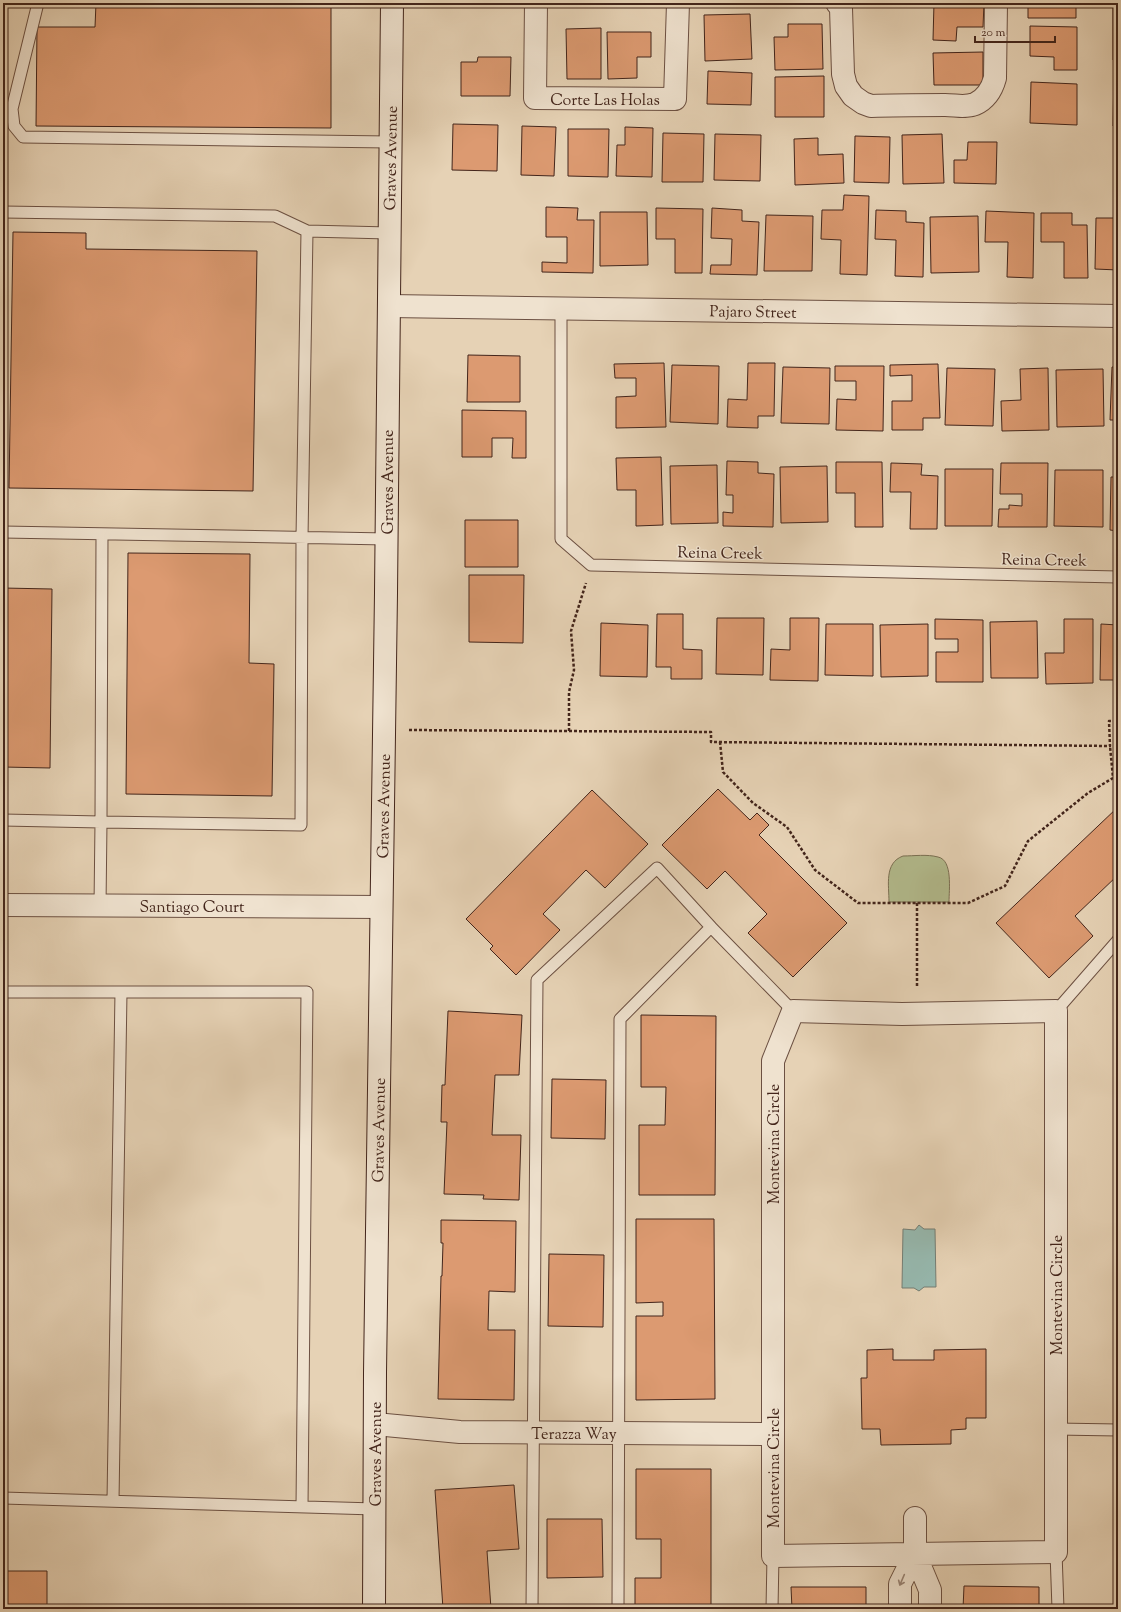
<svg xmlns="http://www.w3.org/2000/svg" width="1121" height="1612" font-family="'Sorts Mill Goudy',serif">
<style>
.green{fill:#b3bc8e;stroke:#7b7054}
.water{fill:#96b8ae;stroke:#757d73}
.building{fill:#dc9a71;stroke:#43251b}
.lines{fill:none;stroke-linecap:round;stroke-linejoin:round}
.lane-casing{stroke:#6c5042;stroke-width:13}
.street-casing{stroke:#6c5042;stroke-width:24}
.secondary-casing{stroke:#43251b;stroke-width:24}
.path{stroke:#43251b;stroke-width:2.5;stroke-dasharray:3 2;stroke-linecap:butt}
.lane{stroke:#efe2cf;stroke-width:11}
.street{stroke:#efe2cf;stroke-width:22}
.secondary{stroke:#efe2cf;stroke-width:22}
.oneway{stroke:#998475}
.labels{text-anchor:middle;stroke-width:3;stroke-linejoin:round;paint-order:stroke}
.street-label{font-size:16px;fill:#43251b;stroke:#efe2cf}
</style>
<rect width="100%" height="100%" fill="#e6d2b5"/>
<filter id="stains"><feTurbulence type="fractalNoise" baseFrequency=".005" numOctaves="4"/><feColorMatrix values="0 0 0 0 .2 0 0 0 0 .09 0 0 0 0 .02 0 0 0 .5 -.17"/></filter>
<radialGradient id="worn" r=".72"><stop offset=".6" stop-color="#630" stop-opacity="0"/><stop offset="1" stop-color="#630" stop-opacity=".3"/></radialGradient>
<path class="green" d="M903 856C914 856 927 854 938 857 953 860 949 890 949 902H889C889 885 884 863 903 856Z"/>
<path class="water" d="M919 1225 924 1229H935L936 1287H924L919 1291 914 1288H902L903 1229 915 1230Z"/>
<path class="building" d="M96 3H331V128L36 126 37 27H95Z
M934 3H984L983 27H957L956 41 933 40Z
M1028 3H1076V18H1028Z
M1113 3H1118V60H1113Z
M750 14 752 59 705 61 704 15Z
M788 24H822L823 69 775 70 774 37H788Z
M1030 26 1077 27V70H1054V57L1030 56Z
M601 28V79H567L566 29Z
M607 32H651V57H637V78L608 79Z
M983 52V85H934L933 53Z
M478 57H511L510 96H461V62H477Z
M1114 69H1118V126H1113Z
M708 71 752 73 751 105 707 104Z
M824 76V117H775V77Z
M1031 82 1077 84V125L1030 123Z
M453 124 498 125 497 171 452 170Z
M522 126 556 127 554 176 521 175Z
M625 127 653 128 652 177 616 176 617 145H625Z
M568 129H609L608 177 568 176Z
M663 133 704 134 703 182H662Z
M715 134 761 135 760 181 714 180Z
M942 134 944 183 903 184 902 135Z
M855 136 890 137 889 183 854 182Z
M818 138V155L843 154 844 183 795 185 794 139Z
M968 142H997L996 184 954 183V160H967Z
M844 195 869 196 867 275 840 274 841 240 821 239 822 210H843Z
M546 207 578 208 577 220H594L593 273 542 272V262L567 263V237H546Z
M656 208 703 209 702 273H675V239H656Z
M712 208 742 210V221L759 222 757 275 710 274 711 265H731L732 239 711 238Z
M876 210 906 211V222L924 223 923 277 895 276 896 240 875 239Z
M986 211 1034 213 1033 278 1007 277 1008 242H985Z
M600 212H647L648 265 600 266Z
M1041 213H1072V225H1087L1088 278H1064V242H1041Z
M766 215 813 216 812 271H764Z
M978 216 979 272 931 273 930 217Z
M1096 218H1118V270L1095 269Z
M13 232 86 233V249L257 251 253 491 9 488Z
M468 355 520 356V402H467Z
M664 363 666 427 616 428V397L636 396V378H615L614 364Z
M748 363H775L774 416H758V428L727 427 728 399 747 400Z
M938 364 940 418H923V430H892V401H912V375L890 376V365Z
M672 365 719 366 718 424 670 422Z
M835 366H884L883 431 836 430 837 399 856 400V381H835Z
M783 367 830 368 829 424 781 423Z
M1112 367H1118V420H1110Z
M947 368 995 369 993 426 945 425Z
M1048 368 1049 430 1002 431 1001 401 1021 400 1020 369Z
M1103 369 1104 426 1057 427 1056 370Z
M462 410 526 411V458H512L513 438H492V457H462Z
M661 457 663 525 636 526V490H617L616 458Z
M727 461 758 462V473L774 474 773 527 723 526V512L733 513V495H726Z
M836 462H882L883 527H855V493H836Z
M891 463 922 464 921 475 938 476 937 529H910L911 492H890Z
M1001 463H1048L1047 527H998L999 509H1009V505L1022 506V494H1000Z
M717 465 718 523 671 524 670 466Z
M827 466 828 522 781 523 780 467Z
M945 469H993L992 526H945Z
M1055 470H1103V527L1054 526Z
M1111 477H1118V531L1110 530Z
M465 520H518V567H465Z
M128 553 250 554 249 663 274 664 272 796 126 794Z
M469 575H524L523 643 469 642Z
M3 588 52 589 50 768 3 767Z
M657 614H683V649L702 650V679H671V667H656Z
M717 618H764L763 675 716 674Z
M790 618H819L818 681 770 680 771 649 790 650Z
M935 619 983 620V682H936V652H958V639H935Z
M1064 619H1093V683L1046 684 1045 653H1064Z
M1037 621 1038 678H991L990 622Z
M601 623 648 625 647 677 600 676Z
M826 624H873V676L825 675Z
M928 624V676L881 677 880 625Z
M1101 624 1118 625V680H1100Z
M718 789 750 820 757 813 769 825 759 835 847 923 793 977 748 933 767 914 725 871 707 889 662 845Z
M592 790 648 844 605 888 586 870 543 914 560 930 516 975 490 949 493 946 466 919Z
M1118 807V875L1075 916 1093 936 1049 978 996 923Z
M448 1011 522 1015 519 1075H495L492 1135H521L519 1200 483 1199 484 1195 444 1194 447 1122H441L442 1085H445Z
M641 1015 716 1016 715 1195H639V1125H665L666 1087H641Z
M552 1079 606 1080 605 1139 551 1138Z
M636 1219H714L715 1399 636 1400V1316H663V1302L636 1303Z
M441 1220 516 1221 515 1292 489 1291 488 1330H515L514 1400 438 1399 441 1276H442L443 1243H441Z
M549 1254 604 1255 603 1327 548 1326Z
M893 1349V1360H934V1350L986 1349V1418H966V1429L951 1430V1444L881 1445 880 1429H862L861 1378H867V1350Z
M636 1469H711V1609H635V1578H661V1539H636Z
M514 1485 519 1549 487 1551 491 1609H443L435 1490Z
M547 1519H602L603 1577 547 1578Z
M3 1571H47V1609H3Z
M964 1586 1039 1587V1609H963Z
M791 1587H866V1609H792Z"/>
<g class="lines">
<defs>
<path id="lane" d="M38 3 12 109 14 126 23 137 390 142
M3 212 275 216 307 231 389 233
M561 308V539L591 565 1118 577
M3 532 387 539
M3 820 101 822 102 534
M100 906 101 822 301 825 302 538 307 231
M3 992H307L302 1507
M1056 1011 1118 940
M1056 1429 1118 1430
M3 1498 375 1509
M113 1501 121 992
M1056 1552 1058 1609
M532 1609 537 980 657 868 711 927
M618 1609 620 1019 711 927 793 1011
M772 1609 773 1556"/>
<path id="street" d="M536 3 535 98 675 99 678 3
M837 3 841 8 843 74 846 86 853 96 863 103 871 106C895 105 920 105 945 105 956 105 965 108 975 104 986 99 992 89 995 78L996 3
M389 306 1118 316
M3 905 381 907
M793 1011 902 1014 1056 1011V1552L773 1556V1061Z
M375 1424 460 1432 773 1434
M915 1518V1554L930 1590V1609
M900 1609V1584L915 1554"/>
<path id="secondary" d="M374 1609 375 1373 386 593 392 3"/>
</defs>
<use href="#lane" class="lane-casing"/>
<use href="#street" class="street-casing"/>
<use href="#secondary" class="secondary-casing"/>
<path class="path" d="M409 730 711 732V742L1110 746 1109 721H1118
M569 731V692L574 670 571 631 586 583
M720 742 723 772 753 803 787 827 815 870 858 903H968L1005 886 1028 841 1088 793 1113 778 1110 746
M917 903V988"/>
<use href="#lane" class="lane"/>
<use href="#street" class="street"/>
<use href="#secondary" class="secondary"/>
</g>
<defs><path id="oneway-shaft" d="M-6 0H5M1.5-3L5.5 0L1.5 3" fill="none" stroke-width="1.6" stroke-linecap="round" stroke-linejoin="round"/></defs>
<use class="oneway" href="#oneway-shaft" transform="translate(902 1580) rotate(113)"/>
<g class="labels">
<g class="street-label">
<text x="605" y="105">Corte Las Holas</text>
<text transform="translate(390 158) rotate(-89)" y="6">Graves Avenue</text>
<text transform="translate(753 311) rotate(1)" y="6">Pajaro Street</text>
<text transform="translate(387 482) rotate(-90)" y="6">Graves Avenue</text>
<text transform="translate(720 552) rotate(1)" y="6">Reina Creek</text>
<text transform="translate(1044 559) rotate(1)" y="6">Reina Creek</text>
<text transform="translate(383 806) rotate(-89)" y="6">Graves Avenue</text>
<text x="192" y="912">Santiago Court</text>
<text transform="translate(378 1130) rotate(-89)" y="6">Graves Avenue</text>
<text transform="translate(773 1144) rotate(-90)" y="6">Montevina Circle</text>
<text transform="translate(1056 1295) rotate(-90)" y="6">Montevina Circle</text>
<text x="574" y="1439">Terazza Way</text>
<text transform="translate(375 1454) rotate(-90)" y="6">Graves Avenue</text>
<text transform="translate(773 1468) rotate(-90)" y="6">Montevina Circle</text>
</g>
</g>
<rect width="1121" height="1612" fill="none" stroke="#e6d2b5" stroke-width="16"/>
<rect x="4" y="4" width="1113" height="1604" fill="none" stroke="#43251b" stroke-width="2"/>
<rect x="8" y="8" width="1105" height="1596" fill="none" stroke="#43251b"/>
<path d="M975 36v6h80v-6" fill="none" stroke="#43251b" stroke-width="2"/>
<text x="981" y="36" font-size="12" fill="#43251b" stroke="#efe2cf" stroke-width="3" paint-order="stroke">20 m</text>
<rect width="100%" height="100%" filter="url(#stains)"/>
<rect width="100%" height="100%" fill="url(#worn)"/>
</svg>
